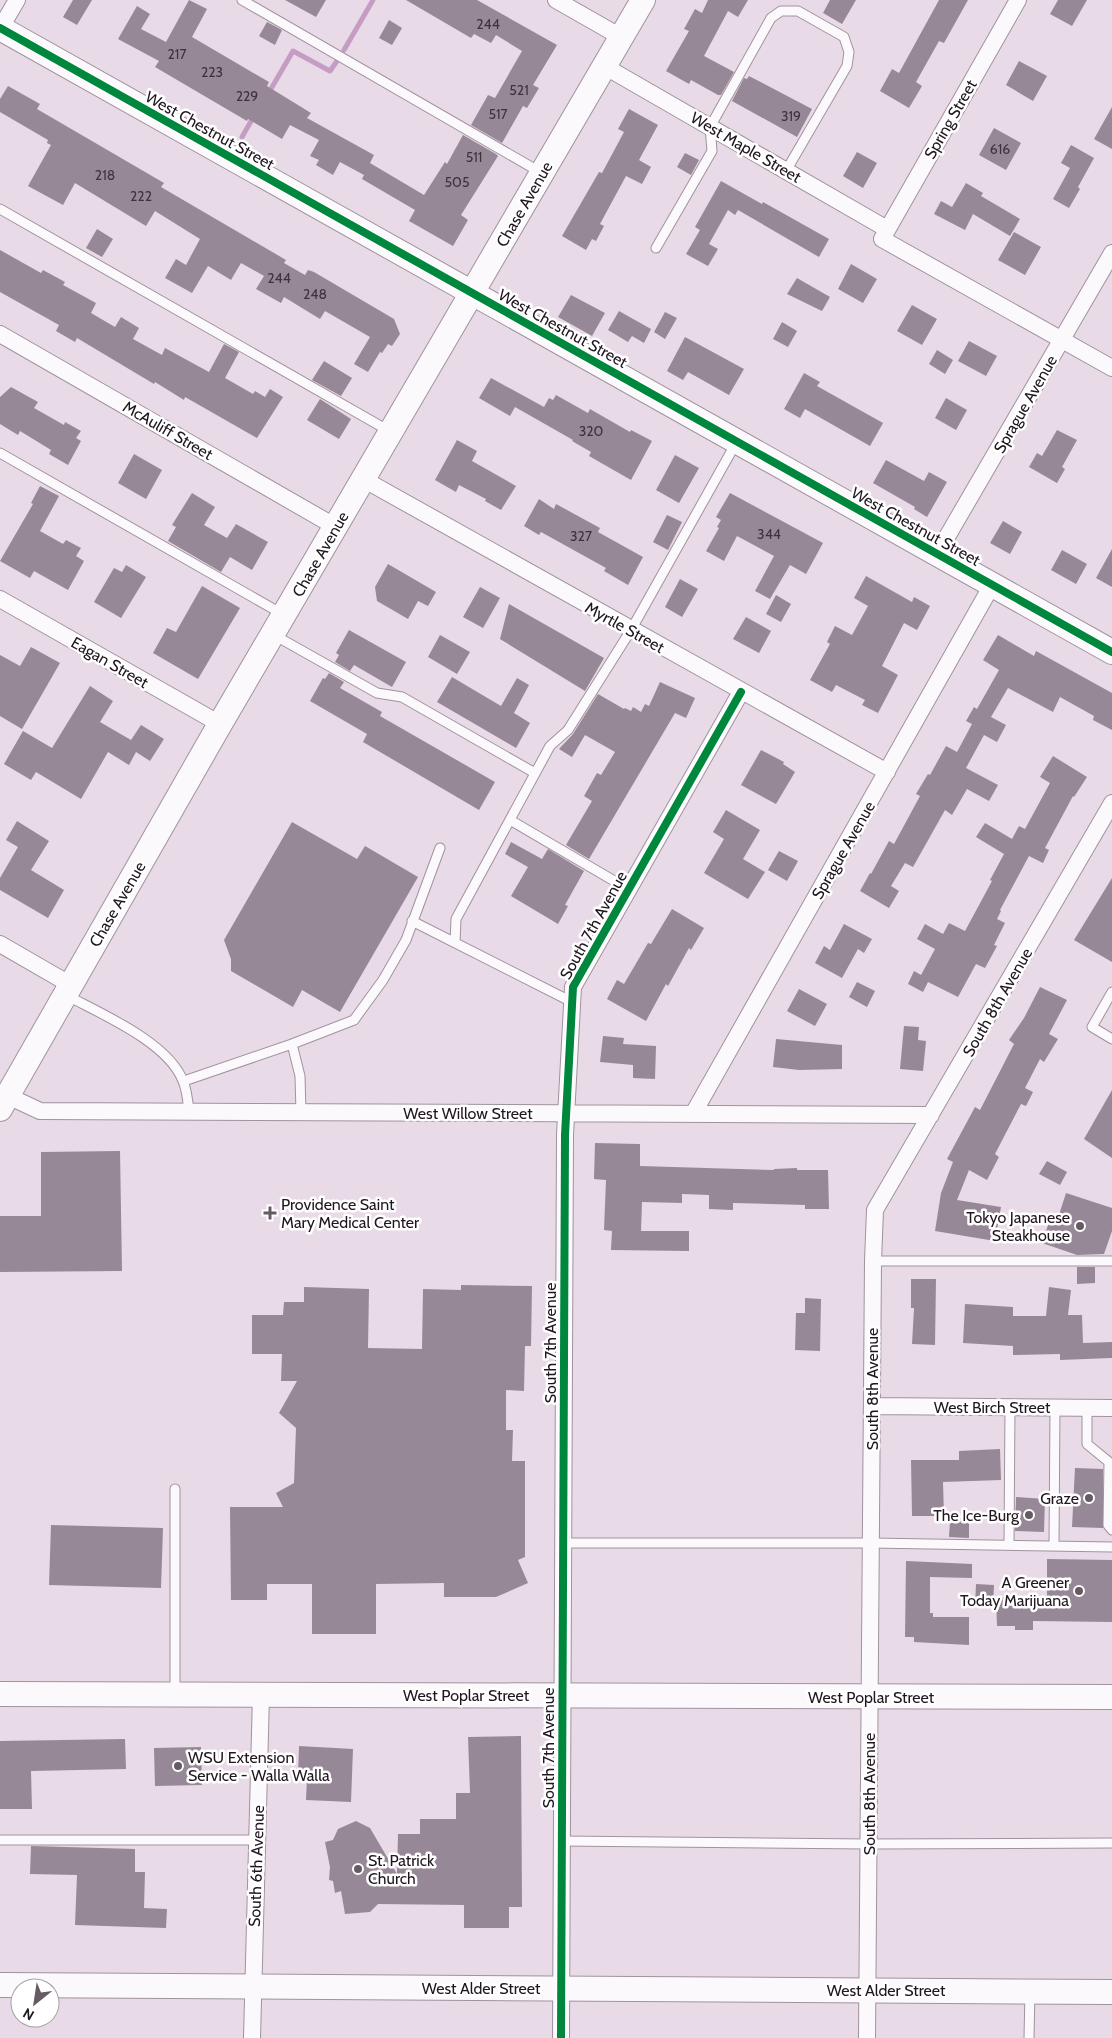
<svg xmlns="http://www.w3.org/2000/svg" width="1112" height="2038" font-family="Cabin,sans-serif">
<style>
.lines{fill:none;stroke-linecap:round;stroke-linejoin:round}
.stream{stroke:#c59cc4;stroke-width:5}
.building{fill:#978897}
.lane-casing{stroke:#9f939e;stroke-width:11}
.street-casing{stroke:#9f939e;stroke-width:18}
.secondary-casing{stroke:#9f939e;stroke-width:26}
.lane{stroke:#fcf9fc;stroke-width:9}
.street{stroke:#fcf9fc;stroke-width:16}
.secondary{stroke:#fcf9fc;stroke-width:24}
.cycleway-casing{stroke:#fff;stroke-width:11}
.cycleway{stroke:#00873e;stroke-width:8}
.poi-dot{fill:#665b65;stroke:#fff;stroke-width:2}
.labels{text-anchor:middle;stroke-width:5;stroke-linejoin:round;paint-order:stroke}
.number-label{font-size:14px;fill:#3e323d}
.street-label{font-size:16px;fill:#20161f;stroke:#fff}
.poi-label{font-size:16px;fill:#20161f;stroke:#fff;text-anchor:end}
</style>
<rect width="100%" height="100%" fill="#e9dae8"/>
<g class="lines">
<path class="stream" d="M344 50 373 0
M268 94 293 51 330 71 337 61
M242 137 254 116"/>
</g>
<path class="building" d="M73 0H92L77 25 63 17Z
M189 0 207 9 192 37 269 82 267 86 311 113 307 118 374 155 370 163 424 195 445 162 447 164 463 135 496 154 498 156 461 215 468 220 453 246 409 221 415 210 362 179 364 175 340 162 333 175 316 165 319 160 310 156 319 140 290 125 282 139 248 119 247 121 155 67 159 61 118 39 137 6 150 14 141 29 166 42Z
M285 0H326L316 17Z
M406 0H477L557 45 533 85 539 88 527 108 523 106 502 143 471 125 488 95 495 98 522 51 496 35 491 43 474 34 471 38Z
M708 0H748L738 17 728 11 704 56 734 72 721 95H718L691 80 689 84 666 71 689 31 684 29 695 9 702 13Z
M830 0H856L842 24 823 13Z
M939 0H968L944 43 939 41 916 82 922 86 909 108 880 91 892 69 899 73Z
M1058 0H1087L1072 26 1050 14Z
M389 20 402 28 392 45 379 38Z
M267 22 282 30 275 45 259 36Z
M1019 61 1047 76 1033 101 1006 85Z
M749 76 812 109 797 137 732 101 744 78 747 79Z
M8 86 40 104 37 109 164 183 161 187 286 260 284 263 305 275 308 270 314 272 394 319 400 334 392 346 388 344 382 353 380 352 368 372 354 364 370 337 325 311 320 319 284 297 281 303 256 289 264 276 241 263 231 280 208 266 192 293 165 278 176 259 186 265 200 239 155 211 146 226 75 183 63 205 28 186 51 145 47 143 48 140 0 112V99Z
M1112 107V149L1094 139Z
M629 109 658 125 639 160 651 167 642 184 626 176 600 224 604 226 596 241 592 239 586 250 562 236 599 172 602 173 624 132 618 129Z
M994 128 1021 143 1006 170 979 155Z
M1071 145 1094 158 1078 187 1080 189 1069 208 1053 199 1070 168 1061 163Z
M857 152 877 163 863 188 843 176Z
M685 153 699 160 691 175 677 167Z
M721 181 762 204 763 202 829 239 819 257 738 210 735 215 728 210 709 244 718 249 708 266 686 254 700 230 695 227Z
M966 183 983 193 981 196 1020 219 1010 236 973 214 965 230 934 214 941 201 952 207Z
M97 229 113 239 102 257 86 248Z
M1014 232 1041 247 1025 275 998 260Z
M0 250 41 273 43 270 65 282 63 285 96 303 91 313 115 327 121 317 139 328 133 339 162 355 165 348 209 372 224 344 239 352 225 378 253 394 255 391 265 397 270 389 283 397 257 438 185 397 184 400 155 382 154 384 77 338 75 342 56 331 59 325 0 292Z
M851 264 877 279 863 303 838 289Z
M797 278 830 297 822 311 787 294Z
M571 295 605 313 592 336 558 317Z
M912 305 937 319 922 345 897 331Z
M619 311 651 329 644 343 632 336 628 342 608 330Z
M665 312 677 318 665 339 654 332Z
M782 322 797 331 788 347 773 339Z
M685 337 744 369 729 395 688 372 683 380 667 371Z
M969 341 997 356 986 376 958 361Z
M937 350 953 360 945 374 929 364Z
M324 361 352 378 341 396 312 380Z
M804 373 820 382 817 386 883 423 870 446 805 409 800 418 784 409Z
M491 378 544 407 549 398 553 400 556 395 588 413 590 409 630 432 631 430 652 441 631 480 589 456 591 452 572 441 573 440 515 407 510 416 479 398Z
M11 387 38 402 34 408 64 425 65 422 81 431 76 438 81 441 68 465 49 454 51 450 20 431 18 435 0 424V397Z
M946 398 967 410 956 430 935 418Z
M320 399 351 419 339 439 307 420Z
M1057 430 1077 440 1062 467 1065 469 1057 483 1029 467 1037 453 1042 456Z
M457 440 477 451 472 461 516 486 501 510 485 501 486 499 459 485 456 492 435 480Z
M134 454 162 470 146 499 118 483Z
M675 455 699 468 679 503 656 490Z
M886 460 924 481 929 472 947 482 927 517 914 509 915 507 873 483Z
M40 486 59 496 40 531 63 544 66 540 81 548 76 556 84 561 68 590 34 571 30 578 0 561 33 504 31 503Z
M192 493 215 507 204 525 227 538 236 524 268 542 252 570 230 557 221 572 168 541 176 527 172 525Z
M730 493 823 543 806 574 790 565 770 599 755 591 774 556 737 536 724 561 706 551 719 528 717 527 721 520 716 517Z
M539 499 554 509 556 504 600 528 598 532 643 557 628 585 604 571 606 568 541 532 539 535 524 526Z
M667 515 682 522 668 550 653 542Z
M1003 521 1022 532 1010 554 990 543Z
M1112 549V587L1096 578Z
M1062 550 1087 564 1076 584 1051 570Z
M388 564 436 592 428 606 418 601 408 619 377 601 375 587Z
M126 565 146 577 121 618 94 602 114 568 122 572Z
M866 576 912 602 914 597 930 606 917 630 904 623 882 666 898 675 878 713 862 705 865 700 836 685 832 692 810 680 830 644 827 642 835 626 852 635 868 606 854 598Z
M680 579 698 589 682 617 665 607Z
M202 586 240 608 198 679 153 653 167 628 176 632Z
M480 587 500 598 483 628 463 617Z
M776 595 791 604 781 622 766 614Z
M509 604 604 658 585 691 500 639Z
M746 617 771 631 759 653 733 639Z
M349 630 406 662 392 687 354 665 350 671 335 662 339 655 336 653Z
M440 635 470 652 457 674 428 657Z
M998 635 1034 656 1036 651 1112 693V730L1093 720 1094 716 1060 697 1053 712 1008 688 991 717 1006 725 997 742 984 735 966 768 998 785 989 801 967 789 952 815 945 810 913 867 905 863 891 886 899 891 889 908 860 891 870 873 871 874 889 841 894 844 920 796 916 794 928 774 930 775 946 746 957 752 972 724 966 721 974 707 977 709 999 670 983 660Z
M31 647 60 663 22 729 0 716V655L20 666Z
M329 673 344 682 340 688 382 712 380 716 495 782 479 810 363 742 367 734 310 701 323 678 325 679Z
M452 677 501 706 517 678 529 685 514 713 530 723 516 748 437 702Z
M660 682 695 698 686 718 675 713 589 859 566 845 592 801 584 796 597 773 601 775 615 752 585 735 572 757 559 749 573 734 598 694 624 709 625 708 631 711 633 707 641 712 645 704 649 706Z
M90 686 113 701 100 722 131 740 141 725 164 739 150 761 136 752 129 765 108 752 81 799 36 772 31 780 4 764 23 731 52 748Z
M761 750 784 762 783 764 795 772 776 804 741 785Z
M1053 756 1087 777 1074 797 1073 796 1045 848 1049 850 1043 863 1029 856 1000 910 1001 911 997 919 1005 923 994 945 997 946 985 968 976 964 958 997 928 982 923 992 908 984 914 971 921 975 935 949 917 939 925 924 943 934 949 923 965 931 992 881 990 880 1004 854 976 837 985 823 1012 839 1019 826 1025 829 1050 783 1040 777Z
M726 810 760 830 743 859 765 872 748 899 704 873 724 839 713 832Z
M17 821 49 841 31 870 64 890 48 918 0 890V878L18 847 6 840Z
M292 822 357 859 365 846 418 877 340 1012 302 990 293 1007 231 971V959L224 940Z
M511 842 542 859 548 849 584 871 565 905 568 906 558 924 511 896 528 867 505 854Z
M779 851 798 861 787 881 768 870Z
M1112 878V962L1074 940Z
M672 909 704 928 691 950 689 948 668 986 666 984 646 1021 607 999 617 980 624 984 648 943 651 944Z
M844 924 872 939 864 953 858 949 842 978 815 963 824 946 830 950Z
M857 982 875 991 867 1007 849 997Z
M1040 987 1067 1000 1049 1034 1058 1039 1044 1062 1040 1059 1025 1088 1033 1092 1026 1106 1021 1104 995 1154 999 1157 987 1180 969 1170 957 1200 1001 1207 995 1241 935 1231 941 1193 953 1162 947 1159 975 1107 980 1110 1014 1044 1009 1040 1024 1018Z
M799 989 827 1004 815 1026 787 1011Z
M904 1026 919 1027 918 1040 926 1041 923 1071 900 1069Z
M603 1036 624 1038 623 1044 656 1046 655 1079 633 1078V1065L600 1062Z
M776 1039 842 1045V1069L799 1070 773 1067Z
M1112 1090V1158L1084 1139Z
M595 1143 640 1144V1166L774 1170V1169L797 1168V1170H828L829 1209H805V1205L733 1203V1210L709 1209V1195L682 1194V1203L642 1202 641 1231H689V1251L611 1250 612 1231 604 1230 606 1180 594 1179Z
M120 1151 122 1271 0 1272V1216H41V1152Z
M1047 1161 1067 1172 1060 1185 1039 1174Z
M1066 1193 1112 1208V1231L1104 1254 1077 1255 1042 1243 1050 1219 1057 1221Z
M1077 1267H1095V1283L1077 1284Z
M911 1279H936L935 1345 912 1344 914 1308H911Z
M461 1285 532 1286 531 1346H525L524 1391 506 1390V1430H513L512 1461H525V1557L518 1560 528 1583 496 1597H444V1583L376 1584V1634H312V1584H267V1600H231L230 1507H283L276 1493 294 1483 296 1428 279 1413 297 1381H281L282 1354H252V1315H283L284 1302H304V1287L369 1289 368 1348 422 1349 423 1289 461 1290Z
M1049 1287 1071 1290 1068 1315H1082L1083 1343 1112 1342V1358L1060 1360V1354L1013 1355V1346L963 1343 965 1304 1013 1307V1316H1046Z
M805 1298 821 1299 820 1351 795 1350 796 1313H805Z
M1000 1449 1001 1480 943 1482 944 1516H912L911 1460H959V1451Z
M1075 1468 1103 1469V1528L1072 1527Z
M1016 1497 1045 1499 1044 1532 1015 1531Z
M950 1521 969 1522V1538L949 1537Z
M51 1525 163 1528 161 1588 49 1585Z
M1047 1559 1112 1560V1622L1033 1621V1630H1015V1626H997L996 1597H1047Z
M906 1561 972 1564V1578L930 1577V1613H933V1617H969V1645L914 1642V1637H905Z
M976 1584 994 1585 993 1607 975 1606Z
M521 1736 522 1907H509V1928H464V1905L378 1904 370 1912 345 1914 341 1891 335 1893 333 1881 329 1880 330 1867 325 1842 333 1840 338 1829 356 1821 370 1828 397 1874 398 1834H420V1819H456V1793H470L468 1737Z
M125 1739 126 1769 31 1771 32 1809H0V1741Z
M299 1746 353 1749 351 1802 306 1800 307 1778H298Z
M201 1747 202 1785 155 1786 154 1748Z
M31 1846 135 1849V1872H145L144 1908 167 1909 166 1928 75 1925 77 1875 30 1874Z"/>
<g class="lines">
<defs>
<path id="lane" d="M242 0 540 172
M0 209 391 432
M656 248 712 151 710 127 771 18 781 11H798L844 37 849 52 847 66 786 171
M0 453 284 615
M274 635 377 693 402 697 535 773
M510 820 628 889
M412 921 572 1002
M455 943 456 919 550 746 568 730 631 630 736 443
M1112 992 1092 1027 1112 1039
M66 995C101 1014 168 1042 183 1081 187 1090 188 1102 189 1112
M292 1044 300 1076 301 1112
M184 1081 292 1044 354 1020 383 980 406 940 440 848
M873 1261H1112
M1087 1408V1444L1109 1462 1108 1525 1112 1530
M175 1489V1694
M563 1543H871L1112 1547
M1009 1545 1010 1407
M1054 1546 1055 1407
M0 1840H257
M561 1841 868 1844 1112 1843
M1029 2038 1030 1991"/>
<path id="street" d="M556 0 621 37
M1018 0 882 239 1112 368
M0 29 17 0
M604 66 887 229
M0 334 336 527
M363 479 887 772
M937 554 1112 253
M0 599 220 724
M0 944 71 985
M8 1096 40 1111 931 1115
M693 1114 992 585
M872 1406 1112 1408
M252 2038 261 1695
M561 2038 565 1135 573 987 741 692
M867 2038 873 1261 875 1210 1112 803"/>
<path id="secondary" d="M0 28 1112 652
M0 1109 220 724 643 0
M0 1694 1112 1697
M0 1985 1112 1992"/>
</defs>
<use href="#lane" class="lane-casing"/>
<use href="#street" class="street-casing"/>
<use href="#secondary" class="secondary-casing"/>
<use href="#lane" class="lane"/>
<use href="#street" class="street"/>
<use href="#secondary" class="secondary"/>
<defs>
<path id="cycleway" d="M0 28 1112 652
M561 2038 565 1135 573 987 741 692"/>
</defs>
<use href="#cycleway" class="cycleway-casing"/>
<use href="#cycleway" class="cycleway"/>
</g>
<g class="poi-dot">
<path d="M267.5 1205.5h5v5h5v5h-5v5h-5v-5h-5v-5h5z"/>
<circle cx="1080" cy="1226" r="5"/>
<circle cx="1089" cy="1498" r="5"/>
<circle cx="1029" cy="1515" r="5"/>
<circle cx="1079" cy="1591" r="5"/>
<circle cx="178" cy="1766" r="5"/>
<circle cx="358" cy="1869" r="5"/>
</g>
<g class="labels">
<g class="number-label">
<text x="488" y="29">244</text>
<text x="177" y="59">217</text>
<text x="212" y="77">223</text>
<text x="519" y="95">521</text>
<text x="247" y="101">229</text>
<text x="498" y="119">517</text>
<text x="791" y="121">319</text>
<text x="1000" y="154">616</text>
<text x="474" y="162">511</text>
<text x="105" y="180">218</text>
<text x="457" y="187">505</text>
<text x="141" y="201">222</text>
<text x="279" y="283">244</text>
<text x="315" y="299">248</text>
<text x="591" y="436">320</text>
<text x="769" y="539">344</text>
<text x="581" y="541">327</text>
</g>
<g class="street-label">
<text transform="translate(950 119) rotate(-60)" y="6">Spring Street</text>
<text transform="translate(210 130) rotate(29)" y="6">West Chestnut Street</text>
<text transform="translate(746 147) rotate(30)" y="6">West Maple Street</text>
<text transform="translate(524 204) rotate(-60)" y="6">Chase Avenue</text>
<text transform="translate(563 328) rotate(29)" y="6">West Chestnut Street</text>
<text transform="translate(1025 404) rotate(-60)" y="6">Sprague Avenue</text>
<text transform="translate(168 430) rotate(30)" y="6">McAuliff Street</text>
<text transform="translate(916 526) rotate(29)" y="6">West Chestnut Street</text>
<text transform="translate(320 554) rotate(-60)" y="6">Chase Avenue</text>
<text transform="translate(625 627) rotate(29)" y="6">Myrtle Street</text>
<text transform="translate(110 662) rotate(30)" y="6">Eagan Street</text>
<text transform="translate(843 850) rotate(-60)" y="6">Sprague Avenue</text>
<text transform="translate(117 904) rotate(-60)" y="6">Chase Avenue</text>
<text transform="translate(593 925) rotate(-61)" y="6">South 7th Avenue</text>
<text transform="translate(997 1002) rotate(-60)" y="6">South 8th Avenue</text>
<text x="468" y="1119">West Willow Street</text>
<text transform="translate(550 1343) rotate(-90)" y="6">South 7th Avenue</text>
<text transform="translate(872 1389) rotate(-90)" y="6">South 8th Avenue</text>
<text x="992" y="1413">West Birch Street</text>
<text x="466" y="1701">West Poplar Street</text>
<text x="871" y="1703">West Poplar Street</text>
<text transform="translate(548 1748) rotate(-90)" y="6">South 7th Avenue</text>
<text transform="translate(869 1794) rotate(-90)" y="6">South 8th Avenue</text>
<text transform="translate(256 1866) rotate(-88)" y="6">South 6th Avenue</text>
<text x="481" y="1994">West Alder Street</text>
<text x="886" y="1996">West Alder Street</text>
</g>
<g class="poi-label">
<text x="281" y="1210" text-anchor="start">Providence Saint<tspan x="281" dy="18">Mary Medical Center</tspan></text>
<text x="1070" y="1223">Tokyo Japanese<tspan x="1070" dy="18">Steakhouse</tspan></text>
<text x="1079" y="1504">Graze</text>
<text x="1019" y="1521">The Ice-Burg</text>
<text x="1069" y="1588">A Greener<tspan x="1069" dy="18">Today Marijuana</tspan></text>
<text x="188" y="1763" text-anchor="start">WSU Extension<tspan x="188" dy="18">Service - Walla Walla</tspan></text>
<text x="368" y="1866" text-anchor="start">St. Patrick<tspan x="368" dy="18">Church</tspan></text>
</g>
</g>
<g transform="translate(35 2003) rotate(210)"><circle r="24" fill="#ffffff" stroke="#a6a2a5"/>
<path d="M0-4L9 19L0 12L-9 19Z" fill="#665b65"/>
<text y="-8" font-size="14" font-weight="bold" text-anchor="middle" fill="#20161f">N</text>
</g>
</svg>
